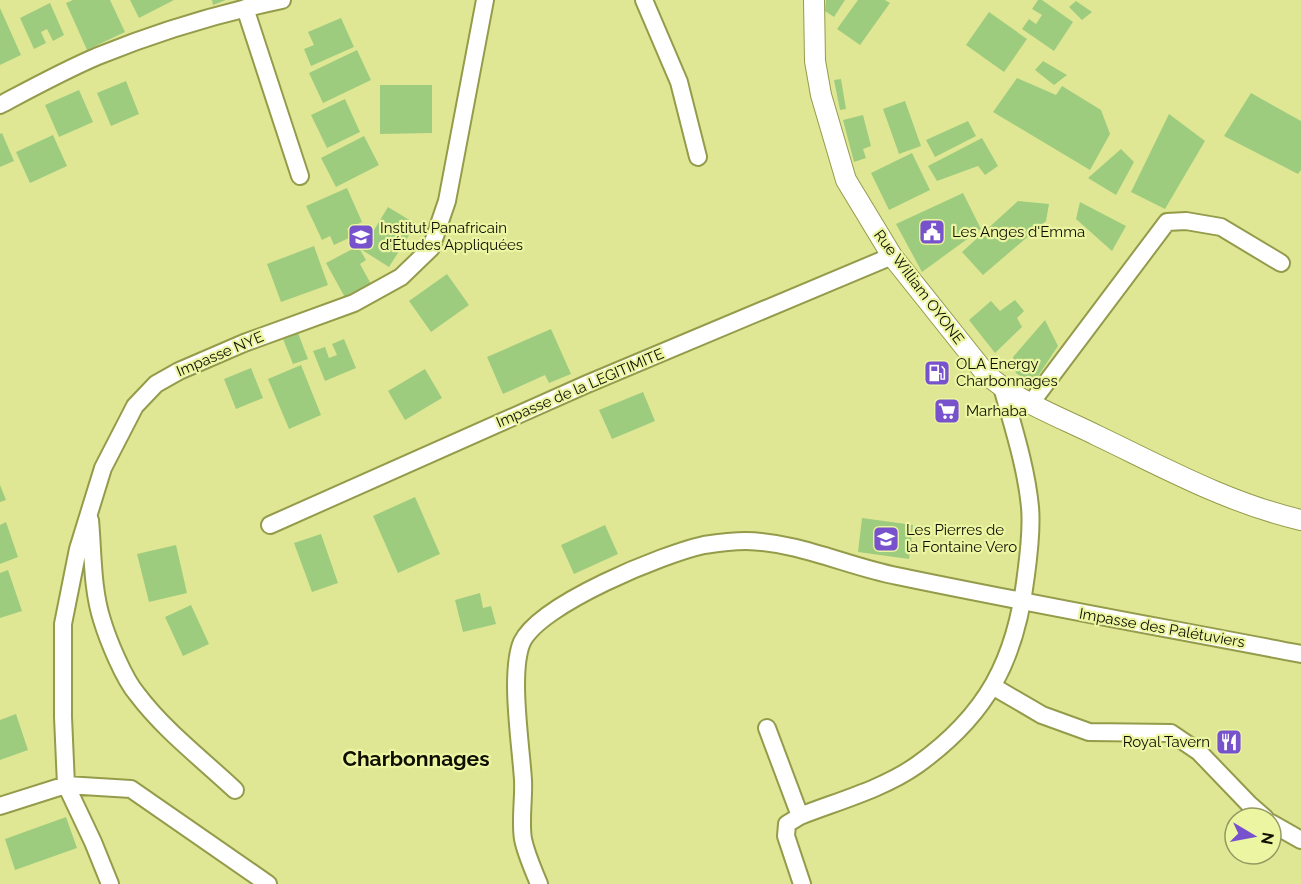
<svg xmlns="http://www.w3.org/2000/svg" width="1301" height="884" font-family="Raleway,sans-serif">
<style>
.building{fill:#9ecc7e}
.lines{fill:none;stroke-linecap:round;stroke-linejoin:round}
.minor-casing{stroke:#949b4a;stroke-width:20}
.tertiary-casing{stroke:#949b4a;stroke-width:22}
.minor{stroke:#fff;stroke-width:16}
.tertiary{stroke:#fff;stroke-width:20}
.labels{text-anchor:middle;stroke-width:4.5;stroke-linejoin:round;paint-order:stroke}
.poi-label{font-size:15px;fill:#0e0f00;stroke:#ecf5a2;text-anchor:start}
.street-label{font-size:15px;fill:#0e0f00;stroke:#ecf5a2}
.district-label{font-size:21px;font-weight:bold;fill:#0e0f00;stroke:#ecf5a2}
</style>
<rect width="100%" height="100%" fill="#dfe795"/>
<path class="building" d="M73 0H110L125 32 87 50 66 3Z
M130 0H174L139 18Z
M212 0H226L213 5Z
M826 0H845L834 17 825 11Z
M858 0H885L890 3 860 45 837 29Z
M1038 0H1042L1073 22 1054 51 1022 29 1029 19 1036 24 1042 15 1032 9Z
M1076 1 1092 12 1082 20 1069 7Z
M50 3 64 35 53 41 47 29 41 32 46 43 34 49 20 18Z
M0 8 21 55 0 65Z
M989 12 1027 39 1004 72 966 45Z
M341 18 354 47 311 66 304 49 314 45 308 32Z
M357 50 371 80 323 103 309 73Z
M1043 61 1067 75 1054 85 1035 70Z
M1017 78 1056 95 1062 86 1101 110 1110 134 1090 170 993 112Z
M841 79 846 109 840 110 834 80Z
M126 81 139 114 111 126 97 93Z
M380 85H432V133L380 134Z
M79 90 93 122 59 137 45 105Z
M1251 93 1301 121V170L1298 174 1224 136Z
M345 99 360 132 327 148 311 115Z
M905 101 921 146 899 154 883 109Z
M1169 114 1205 141 1165 209 1131 192Z
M863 115 871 146 863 149 866 158 854 162 843 120Z
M968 121 976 136 935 157 926 140Z
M2 133 14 161 0 167V134Z
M53 135 67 166 30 183 16 152Z
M364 136 379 165 336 187 321 158Z
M982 138 998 166 985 175 978 166 937 181 928 166Z
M1121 149 1134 162 1116 195 1088 178Z
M912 153 930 190 889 210 871 173Z
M347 188 362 222 347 229 351 237 334 245 330 236 322 240 306 206Z
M963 193 981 229 922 272 896 224Z
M1018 201 1049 204 1046 221 983 275 962 252Z
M1080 202 1126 226 1112 251 1076 219Z
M388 207 416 224 389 267 362 250Z
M314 246 328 285 281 302 267 264Z
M358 246 366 260 360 264 372 286 347 301 326 263Z
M447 274 469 305 431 332 409 301Z
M1015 300 1024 311 1017 318 1022 327 995 353 969 320 991 301 1000 311Z
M1045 320 1058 346 1032 385 1016 373 1013 357Z
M551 329 571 374 549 383 545 375 503 394 487 357Z
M298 333 308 359 293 364 283 339Z
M344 339 356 368 325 381 313 351 325 347 329 358 337 355 332 344Z
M301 365 321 415 289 429 268 379Z
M251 368 263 398 236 409 224 379Z
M425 369 442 398 405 420 388 391Z
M643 392 655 421 612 439 599 410Z
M0 485 6 500 0 502Z
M415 497 440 554 398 573 373 516Z
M862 518 913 525 909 559 858 552Z
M6 522 18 557 0 564V525Z
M605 525 618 554 574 574 561 545Z
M321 534 338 583 312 592 294 543Z
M176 545 187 593 149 602 137 554Z
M8 570 22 611 0 618V573Z
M480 593 483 608 491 606 496 624 463 632 455 600Z
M191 605 209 644 183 656 165 617Z
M16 714 28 750 0 760V720Z
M66 817 77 848 15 870 5 839Z"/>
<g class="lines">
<defs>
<path id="minor" d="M644 0 679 82 698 157
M245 8 300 176
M0 105C32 88 65 70 98 56 157 32 220 13 282 0
M1031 403 1167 222 1186 221 1221 227 1281 263
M90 520C93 553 92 589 102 620 108 640 124 679 137 694 164 730 202 759 235 790
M270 525 587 384 892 256
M994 687 1042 715 1089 732 1171 733 1199 752 1249 804 1265 818
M767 728 800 816
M0 806 66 785 131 789 268 884
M1271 823 1301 840
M110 884 93 842 66 785 63 717V624L78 549 103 468 135 406 156 384 179 371 244 343 354 303 401 277 431 248 447 201 485 0
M539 884C533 869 526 854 523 839 520 821 524 798 523 780 521 746 509 672 522 642 540 604 663 554 704 545 717 543 733 541 746 541 799 542 846 566 897 576 1031 604 1166 628 1301 654
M802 884 786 836 787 824 800 816C838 801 883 789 917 765 987 715 1016 660 1026 575 1029 553 1032 529 1030 507 1026 466 1013 427 1002 387"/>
<path id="tertiary" d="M814 0 815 61 821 95 846 180 892 256 986 374C1018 402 1060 417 1098 436 1165 468 1228 503 1301 520"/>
</defs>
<use href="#minor" class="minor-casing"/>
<use href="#tertiary" class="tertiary-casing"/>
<use href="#minor" class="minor"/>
<use href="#tertiary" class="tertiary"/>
</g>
<defs>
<symbol id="civic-square" viewBox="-11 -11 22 22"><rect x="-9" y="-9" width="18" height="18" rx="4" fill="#7752cc" stroke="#ecf5a2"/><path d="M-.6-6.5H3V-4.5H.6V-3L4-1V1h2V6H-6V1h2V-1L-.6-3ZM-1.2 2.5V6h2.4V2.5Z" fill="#fff"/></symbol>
<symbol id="university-square" viewBox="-11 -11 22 22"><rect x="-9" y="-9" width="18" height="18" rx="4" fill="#7752cc" stroke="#ecf5a2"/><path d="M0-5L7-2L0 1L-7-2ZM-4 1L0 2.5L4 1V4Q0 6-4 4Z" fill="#fff"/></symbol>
<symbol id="fuel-square" viewBox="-11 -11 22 22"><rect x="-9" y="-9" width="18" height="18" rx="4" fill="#7752cc" stroke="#ecf5a2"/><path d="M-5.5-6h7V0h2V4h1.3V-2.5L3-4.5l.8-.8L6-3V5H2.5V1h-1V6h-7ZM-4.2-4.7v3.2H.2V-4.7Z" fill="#fff"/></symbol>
<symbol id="supermarket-square" viewBox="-11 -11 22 22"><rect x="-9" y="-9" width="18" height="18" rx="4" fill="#7752cc" stroke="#ecf5a2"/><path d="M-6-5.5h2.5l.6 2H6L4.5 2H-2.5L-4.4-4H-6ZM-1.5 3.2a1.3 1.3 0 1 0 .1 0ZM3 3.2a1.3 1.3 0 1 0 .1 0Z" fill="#fff"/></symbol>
<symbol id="school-square" viewBox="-11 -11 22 22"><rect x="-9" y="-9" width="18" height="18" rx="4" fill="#7752cc" stroke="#ecf5a2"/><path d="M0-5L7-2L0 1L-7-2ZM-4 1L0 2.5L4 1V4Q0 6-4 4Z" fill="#fff"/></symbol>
<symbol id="restaurant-square" viewBox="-11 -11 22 22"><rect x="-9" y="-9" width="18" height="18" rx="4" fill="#7752cc" stroke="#ecf5a2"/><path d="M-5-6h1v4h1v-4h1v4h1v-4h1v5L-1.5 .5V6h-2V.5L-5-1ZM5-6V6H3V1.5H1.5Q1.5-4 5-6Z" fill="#fff"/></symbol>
</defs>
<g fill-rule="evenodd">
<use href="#civic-square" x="917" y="217" width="30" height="30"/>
<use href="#university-square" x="346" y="222" width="30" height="30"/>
<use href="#fuel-square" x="922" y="358" width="30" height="30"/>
<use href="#supermarket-square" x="932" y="396" width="30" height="30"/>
<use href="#school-square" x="871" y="524" width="30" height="30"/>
<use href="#restaurant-square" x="1214" y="727" width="30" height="30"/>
</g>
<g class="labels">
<g class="poi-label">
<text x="380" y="233">Institut Panafricain<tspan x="380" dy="17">d'Études Appliquées</tspan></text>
<text x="952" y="237">Les Anges d'Emma</text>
<text x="956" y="369">OLA Energy<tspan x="956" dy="17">Charbonnages</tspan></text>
<text x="966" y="416">Marhaba</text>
<text x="906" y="535">Les Pierres de<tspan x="906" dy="17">la Fontaine Vero</tspan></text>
<text x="1210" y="747" text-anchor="end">Royal Tavern</text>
</g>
<g class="street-label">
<text transform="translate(919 287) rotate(53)" y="5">Rue William OYONE</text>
<text transform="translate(220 354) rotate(-23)" y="5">Impasse NYE</text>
<text transform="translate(580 388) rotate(-23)" y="5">Impasse de la LEGITIMITE</text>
<text transform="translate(1162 628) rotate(10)" y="5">Impasse des Palétuviers</text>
</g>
<g class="district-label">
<text x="416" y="766">Charbonnages</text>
</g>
</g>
<g transform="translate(1253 836) rotate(100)"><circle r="28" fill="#ecf5a2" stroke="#939961" stroke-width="1.5"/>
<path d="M0-4.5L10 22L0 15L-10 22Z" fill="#7752cc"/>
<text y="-9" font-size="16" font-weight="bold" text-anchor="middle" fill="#0e0f00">N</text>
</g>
</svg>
